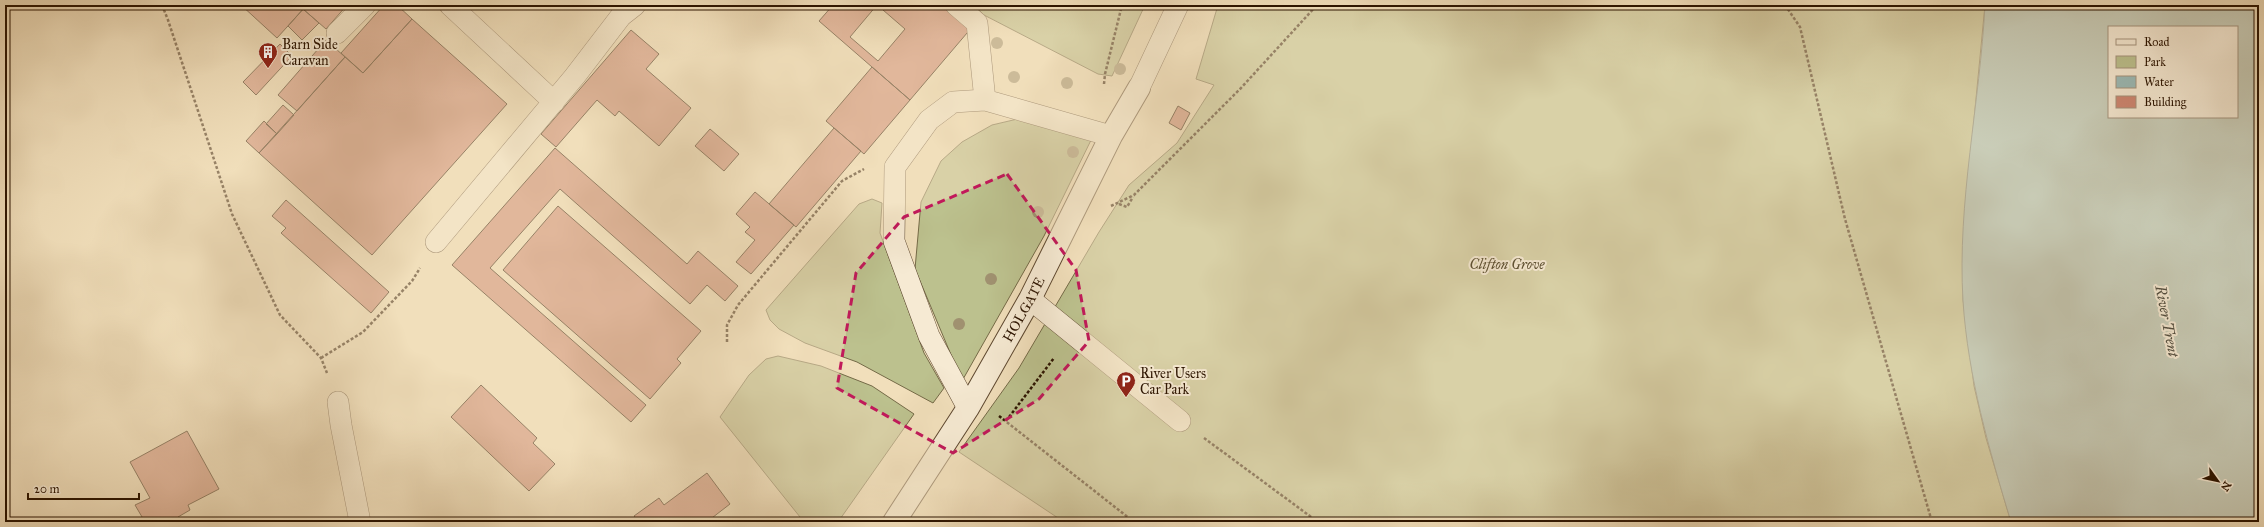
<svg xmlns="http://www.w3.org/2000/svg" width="2264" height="527" font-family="'IM FELL Great Primer',serif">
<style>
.green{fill:#bcc18e;stroke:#746a47}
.water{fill:#9cbbb7;stroke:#6f786e;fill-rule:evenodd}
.building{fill:#cf8873;stroke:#2c1400}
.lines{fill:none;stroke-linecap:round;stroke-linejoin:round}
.lane-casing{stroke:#5d472f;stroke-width:22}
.street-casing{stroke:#5d472f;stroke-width:24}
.path{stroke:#2c1400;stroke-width:2.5;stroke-dasharray:3 2;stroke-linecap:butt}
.lane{stroke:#f6ead3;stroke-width:21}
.street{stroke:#f6ead3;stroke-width:22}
.tree{fill:#a09170}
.marked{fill:none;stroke:#c2185b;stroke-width:3;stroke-dasharray:8 5;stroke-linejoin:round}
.labels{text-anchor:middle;stroke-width:4;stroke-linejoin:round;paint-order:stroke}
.poi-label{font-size:14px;fill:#2c1400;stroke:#f6ead3;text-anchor:start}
.park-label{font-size:14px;font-style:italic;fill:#5e5132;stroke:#f6ead3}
.street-label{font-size:14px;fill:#2c1400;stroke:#f6ead3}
.water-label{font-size:15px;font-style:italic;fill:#534e40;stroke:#f6ead3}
</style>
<rect width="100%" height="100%" fill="#f1dfbb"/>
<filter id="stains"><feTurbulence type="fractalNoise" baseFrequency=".005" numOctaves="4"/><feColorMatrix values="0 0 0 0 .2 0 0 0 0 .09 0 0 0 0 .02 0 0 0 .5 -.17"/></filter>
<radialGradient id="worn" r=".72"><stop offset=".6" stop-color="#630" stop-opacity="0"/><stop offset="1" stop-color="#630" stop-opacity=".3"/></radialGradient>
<path class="green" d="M974 5H1145L1112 76 1098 74 984 15Z
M1218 5H1985L1965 213 1963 299 1974 386 1986 438 2011 522H1064L959 452 1019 368 1099 232 1129 185 1177 143 1214 85 1196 79Z
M1026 117 1095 132 1044 236 962 381 915 269 921 202 941 161 962 142 992 125Z
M872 199 882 203 880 233 924 353 944 388 933 403 857 362 805 343 779 329 770 320 766 310 859 204Z
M778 356 821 366 872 386 914 414 838 522H804L720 417 749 375 766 359Z"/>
<path class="water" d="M1985 5H2259V522H2011C1989 449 1968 377 1963 301 1957 202 1980 103 1985 5ZM2109 27H2237V117H2109Z"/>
<path class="building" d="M241 5H307L277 38Z
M307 5H347L326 29 303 9Z
M384 5H397L412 19 363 73 341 53Z
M833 5H877L850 37 878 61 905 29 883 10 887 5H948L973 26 910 100 819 21Z
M303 9 319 23 302 40 288 26Z
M412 19 507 104 372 255 259 153 345 57 363 73Z
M631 30 659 54 646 69 691 108 659 146 619 111 615 116 597 100 556 147 541 134Z
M326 40 345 57 297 111 278 95Z
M280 44 292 56 256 95 243 82Z
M872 67 910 100 864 154 826 121Z
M283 105 294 115 277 134 266 124Z
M1178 106 1190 113 1181 130 1169 123Z
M264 121 277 134 259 153 246 141Z
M834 128 861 151 796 227 769 204Z
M710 129 739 154 724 171 695 146Z
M555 148 687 264 698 251 738 286 725 301 707 285 690 304 560 189 490 268 646 405 631 422 452 265Z
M755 192 794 225 751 274 736 262 755 240 745 232 750 227 736 214Z
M286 200 389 292 371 313 281 233 286 228 272 216Z
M558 206 701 331 677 359 681 363 650 399 503 270Z
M481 385 537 438 533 443 555 464 529 491 451 417Z
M187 431 219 489 188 505 190 510 178 517 180 522H145L135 505 150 498 130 462Z
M707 473 730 504 708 521V522H639L634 516 659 498 664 505Z"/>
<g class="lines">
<defs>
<path id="lane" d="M450 5 554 102
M956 5 977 23 985 100
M337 33 365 5
M1139 88 1178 5
M436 242 575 76 621 16 635 5
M1030 299 1180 421
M338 402 341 425 360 522
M968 408 929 336 894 241 895 167 929 120 953 102 985 100 1111 136"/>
<g id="street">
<path id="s1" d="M894 522 968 408 1030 299 1111 136 1139 88"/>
</g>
</defs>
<use href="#lane" class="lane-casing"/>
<use href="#street" class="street-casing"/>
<path class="path" d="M162 5 168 20 232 214 280 315 321 358 327 373
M1785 5 1800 27 1845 219 1932 522
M1104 84 1105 74 1122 5
M1119 204 1127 207 1133 197
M1111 206 1134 195 1241 88 1317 5
M727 342V325L738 305 842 181 864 169
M321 358 363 332 412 281 420 268
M999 416 1134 522
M1006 421 1054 358
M1204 438 1318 522"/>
<use href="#lane" class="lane"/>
<use href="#street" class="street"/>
</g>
<g class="tree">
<circle cx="997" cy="43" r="6"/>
<circle cx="1120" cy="69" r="6"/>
<circle cx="1014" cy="77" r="6"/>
<circle cx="1067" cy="83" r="6"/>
<circle cx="1073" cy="152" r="6"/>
<circle cx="1038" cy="212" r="6"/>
<circle cx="991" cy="279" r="6"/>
<circle cx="959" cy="324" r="6"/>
</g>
<path d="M0 0H2264V527H0ZM1007 174 1076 270 1089 341 1039 399 953 453 837 388 856 273 904 217Z" fill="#f1dfbb" fill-opacity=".55" fill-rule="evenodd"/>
<path class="marked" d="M1007 174 1076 270 1089 341 1039 399 953 453 837 388 856 273 904 217Z"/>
<defs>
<symbol id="building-pin" viewBox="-11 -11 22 30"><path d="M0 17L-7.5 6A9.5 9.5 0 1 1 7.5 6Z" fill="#8f2418" stroke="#f6ead3"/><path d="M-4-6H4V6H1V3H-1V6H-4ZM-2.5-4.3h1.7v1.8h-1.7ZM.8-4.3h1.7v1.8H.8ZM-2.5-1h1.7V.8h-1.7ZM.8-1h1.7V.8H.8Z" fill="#fff"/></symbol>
<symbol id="parking-pin" viewBox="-11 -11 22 30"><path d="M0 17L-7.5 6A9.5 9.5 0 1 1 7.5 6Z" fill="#8f2418" stroke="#f6ead3"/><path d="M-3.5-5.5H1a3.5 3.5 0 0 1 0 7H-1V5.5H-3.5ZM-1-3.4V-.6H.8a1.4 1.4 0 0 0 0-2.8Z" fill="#fff"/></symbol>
</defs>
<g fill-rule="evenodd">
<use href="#building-pin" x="257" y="41" width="22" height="30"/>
<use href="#parking-pin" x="1115" y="370" width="22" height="30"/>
</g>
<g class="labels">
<g class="poi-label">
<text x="282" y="49">Barn Side<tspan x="282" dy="16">Caravan</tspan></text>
<text x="1140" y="378">River Users<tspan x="1140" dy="16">Car Park</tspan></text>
</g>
<g class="park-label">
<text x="1507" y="269">Clifton Grove</text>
</g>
<g class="street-label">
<text dy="5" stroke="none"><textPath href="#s1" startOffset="249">HOLGATE</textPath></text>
</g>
<g class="water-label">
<text transform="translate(2167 321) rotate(79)" y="5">River Trent</text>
</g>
</g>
<rect width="2264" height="527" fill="none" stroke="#f1dfbb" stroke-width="20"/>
<rect x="6" y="6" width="2252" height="515" fill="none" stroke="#2c1400" stroke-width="2"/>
<rect x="10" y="10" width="2244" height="507" fill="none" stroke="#2c1400"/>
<rect x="2108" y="26" width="130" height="92" fill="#f6ead3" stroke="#a5947f"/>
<rect x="2116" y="39" width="20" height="6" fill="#f6ead3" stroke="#a5947f"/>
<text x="2144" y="46" font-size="12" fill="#2c1400">Road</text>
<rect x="2116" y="56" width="20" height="12" fill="#bcc18e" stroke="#a5947f"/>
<text x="2144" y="66" font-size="12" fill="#2c1400">Park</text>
<rect x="2116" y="76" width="20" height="12" fill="#9cbbb7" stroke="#a5947f"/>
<text x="2144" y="86" font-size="12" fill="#2c1400">Water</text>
<rect x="2116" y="96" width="20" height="12" fill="#cf8873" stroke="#a5947f"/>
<text x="2144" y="106" font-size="12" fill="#2c1400">Building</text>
<g transform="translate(2218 481) rotate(123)" stroke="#f6ead3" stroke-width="3" paint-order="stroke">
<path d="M0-3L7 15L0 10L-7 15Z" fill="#2c1400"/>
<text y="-6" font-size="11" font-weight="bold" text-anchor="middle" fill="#2c1400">N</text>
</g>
<path d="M28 493v6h111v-6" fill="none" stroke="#2c1400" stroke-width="2"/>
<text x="34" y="493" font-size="12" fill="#2c1400" stroke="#f6ead3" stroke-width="3" paint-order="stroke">20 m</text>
<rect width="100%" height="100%" filter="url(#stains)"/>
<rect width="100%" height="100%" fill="url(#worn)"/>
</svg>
